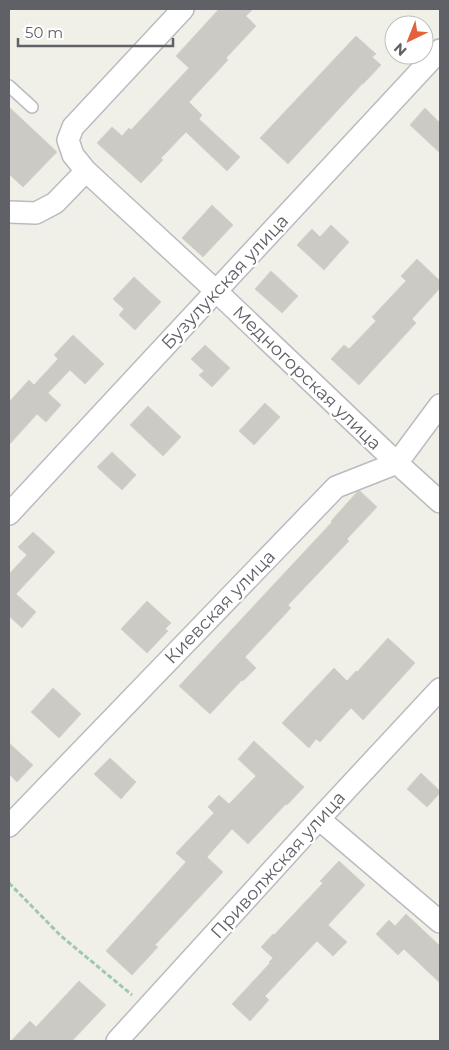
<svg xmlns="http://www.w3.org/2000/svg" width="449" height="1050" font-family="Montserrat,sans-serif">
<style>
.building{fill:#cccac4;stroke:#d5d3c6}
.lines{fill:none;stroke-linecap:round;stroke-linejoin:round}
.lane-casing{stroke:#babbc0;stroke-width:14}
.street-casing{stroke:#babbc0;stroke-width:24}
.path{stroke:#9fc7b1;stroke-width:3;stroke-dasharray:5 2.5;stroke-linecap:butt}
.lane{stroke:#fff;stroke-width:11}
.street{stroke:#fff;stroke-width:21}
.labels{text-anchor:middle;stroke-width:4.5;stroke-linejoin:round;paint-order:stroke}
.street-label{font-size:18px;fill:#5f6167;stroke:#fff}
</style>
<rect width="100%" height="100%" fill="#f0f0e8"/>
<path class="building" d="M219 9H253L246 16 256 26 226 58 228 60 189 102 202 115 199 119 240 157 227 171 186 132 161 158 163 160 141 183 97 143 112 127 122 136 129 128 131 130 189 68 176 56Z
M356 36 376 54 372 57 381 65 363 84V83L288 164 260 138Z
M9 107 57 152 23 187 9 174Z
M425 108 440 123V153L410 125Z
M212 205 233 225 203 257 182 238Z
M331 225 349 242 324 270 297 245 312 229 320 237Z
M417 259 440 281V288L412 319 416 323 359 385 331 359 344 345 349 349 376 321 372 317 406 281 401 276Z
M271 271 298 296 282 313 255 289Z
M134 277 161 302 135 330 119 315 124 309 113 299Z
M73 335 104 364 85 384 70 370 48 393 61 405 46 422 37 414 9 445V402L29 380 34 385 58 359 54 355Z
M205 345 230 368 212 387 199 375 204 371 191 359Z
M265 403 280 417 254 445 239 431Z
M148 406 181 437 163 456 130 425Z
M112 452 136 475 122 490 97 467Z
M360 491 377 507 347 539 349 541 288 605 291 608 245 657 256 668 243 681 242 680 210 714 179 686 332 522 331 521 357 492Z
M33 532 55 552 16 594 36 612 22 628 9 616V574L27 555 18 547Z
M147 601 171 623 165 629 168 631 147 653 121 629Z
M388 638 415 663 363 720 351 708 320 742 316 739 309 748 282 723 334 668 347 681 356 671 357 672Z
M53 688 81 714 59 738 31 712Z
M254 741 304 787 287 805 286 804 248 844 232 829 207 857 223 872 155 945 158 947 132 975 106 951 186 862 176 853 214 813 208 807 219 795 229 804 256 776 238 759Z
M9 743 33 765 17 782 9 774Z
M110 758 136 782 121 799 94 774Z
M421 773 440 791V793L427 807 407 789Z
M339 861 365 885 328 925 347 942 333 956 317 941 265 996 269 1000 250 1021 232 1004 270 963 269 962 273 958 261 947 273 934 274 935 323 883 320 881Z
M406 914 440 946V983L404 949 398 955 376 934 389 920 395 926Z
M79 981 106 1005 72 1041H11L30 1021 36 1027Z"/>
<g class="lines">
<defs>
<path id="lane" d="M9 86 32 107"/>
<path id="street" d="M183 9 73 127 68 140 73 155 86 171 216 291 397 463 440 502
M9 212 36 213 55 203 86 171
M9 514 440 50
M319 819 440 922
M9 826 336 487 397 463 440 405
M117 1041 319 819 440 689"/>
</defs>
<use href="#lane" class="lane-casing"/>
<use href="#street" class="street-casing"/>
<path class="path" d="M9 883 61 936 132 995"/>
<use href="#lane" class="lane"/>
<use href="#street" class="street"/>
</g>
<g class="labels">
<g class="street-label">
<text transform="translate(225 282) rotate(-47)" y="6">Бузулукская улица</text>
<text transform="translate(307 378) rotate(44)" y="6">Медногорская улица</text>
<text transform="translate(220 607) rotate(-46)" y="6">Киевская улица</text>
<text transform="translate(278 865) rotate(-48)" y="6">Приволжская улица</text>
</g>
</g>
<rect width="449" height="1050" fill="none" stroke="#5f6167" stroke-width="20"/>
<g transform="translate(409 40) rotate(223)"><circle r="24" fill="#ffffff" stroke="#bfc0c2"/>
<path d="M0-4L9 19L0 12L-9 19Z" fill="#e3623b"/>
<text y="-8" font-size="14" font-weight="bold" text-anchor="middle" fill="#5f6167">N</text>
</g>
<path d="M18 38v8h155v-8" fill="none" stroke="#5f6167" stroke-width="2.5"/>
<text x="25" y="38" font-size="15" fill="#5f6167" stroke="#ffffff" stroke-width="4" paint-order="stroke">50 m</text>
</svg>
